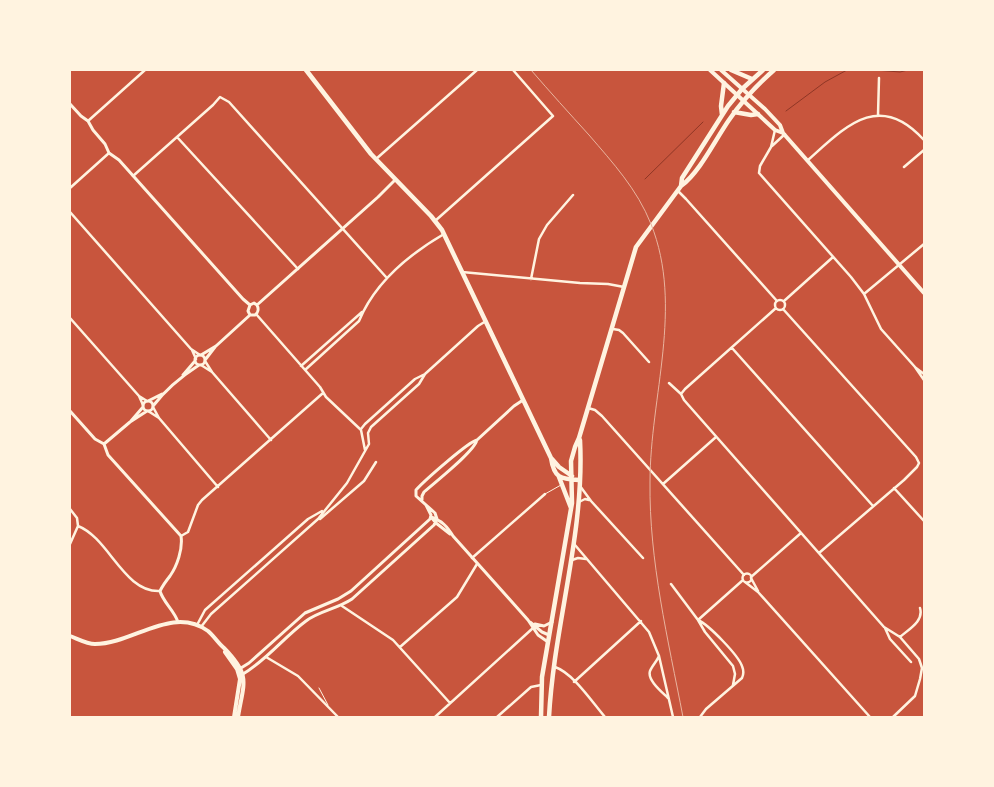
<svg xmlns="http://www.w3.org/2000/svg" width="994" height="787" font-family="'Asap Condensed',sans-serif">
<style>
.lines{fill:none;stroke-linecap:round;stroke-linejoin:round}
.stream{stroke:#8f3625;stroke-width:1}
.service{stroke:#fff3e0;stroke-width:1}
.minor{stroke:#fff3e0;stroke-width:2.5}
.tertiary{stroke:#fff3e0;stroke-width:3}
.secondary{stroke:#fff3e0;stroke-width:4}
.primary{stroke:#fff3e0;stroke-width:4.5}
.rail{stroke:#e9b49f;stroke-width:1}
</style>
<rect width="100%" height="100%" fill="#c8553d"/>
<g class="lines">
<path class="stream" d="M875 70 900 72 908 70
M786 111 825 82 847 70
M645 179 703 122"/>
<path class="service" d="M545 494 561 485
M319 688 328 705"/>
<path class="minor" d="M878 115 879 78
M88 121 145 70
M775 130 771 147 760 166 759 173 851 277 864 294 881 329 915 367 924 380
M177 137 298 269
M772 146 785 134
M376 159 477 70
M808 160C845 127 879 90 924 140
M904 167 924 150
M133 176 213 105 220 97 229 102 386 277
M70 188 109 153
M678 191 686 199 777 301
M70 212 191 349 200 355
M435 221 553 116 513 70
M462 272 580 283 608 284 624 287
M531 279 539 239 547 225 573 195
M864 294 924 244
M775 305a5 5 0 1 1 10 0a5 5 0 1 1-10 0Z
M784 301 833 257
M783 309 916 457 919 463 917 467 904 480 819 553
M256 314 320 387 326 397 361 430 365 450
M70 318 139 396 143 405
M613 329 619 330 623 333 649 362
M732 348 873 506
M192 350 196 359
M205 361 212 372 271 440
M201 365 212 372
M301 366 362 312
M916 368 924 374
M305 370 359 321C375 282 408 255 444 234
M669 383 681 394 684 400 884 627 900 637 919 659 922 668 920 679 915 696 893 717
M681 394 685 389 776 308
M139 396 147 401
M153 407 159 418 218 487
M588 408 595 410 602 416 744 575
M148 411 159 418
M361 429 365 424 415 379 425 374 478 326 486 321
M663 484 716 437
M580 486 591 501 643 558
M894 488 924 521
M579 502 585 499 589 500
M70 509 77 518 78 526C109 538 124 593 160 591
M320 519 364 481 376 462
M181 536 188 532 198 505 202 500 323 393
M70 544 78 526
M575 545 649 632 659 656 673 717
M472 558 545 494
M572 560 578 558 586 559
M742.5 578a4.5 4.5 0 1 1 9 0a4.5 4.5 0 1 1-9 0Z
M751 577 801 533
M751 578 758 591
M745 582 758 592 870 717
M671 584 698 620 705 632 733 666 735 674 733 685
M342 606 393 640 450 703
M698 620C709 625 738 655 742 666 744 671 744 674 742 678L706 709 700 717
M698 620 743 580
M197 625 205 610 308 519 322 511
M201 627 211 614 318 519 347 483 369 444 368 433 371 427 419 384 425 374
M885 628 890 639 911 662
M900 637C909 629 924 621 920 608
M400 647 457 597 477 564
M659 656C657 661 652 666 650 671 647 680 662 692 668 698
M266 657 298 676 338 717
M555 667C573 673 592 702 605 717
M574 682 641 621
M435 717 533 628
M497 717 531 687 541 685"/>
<path class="tertiary" d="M70 104 81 116 88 121 93 130 105 144 109 153 119 160 243 299 250 305
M250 305 254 303 257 305 378 197 395 180
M250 315 248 311 250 305
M201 355 216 346 250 315H255C258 313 259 309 257 305
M195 360a5 5 0 1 1 10 0a5 5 0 1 1-10 0Z
M205 360 215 347
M183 375 195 361
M148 401 162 394
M143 406a5 5 0 1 1 10 0a5 5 0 1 1-10 0Z
M153 406C166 389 182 376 199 365
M70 411 95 439 104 444
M131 421 143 407
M104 444 108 455 181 536C183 549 177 566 170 576 166 581 163 585 160 591 163 602 174 610 178 622
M104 444 130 422 147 411
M422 500V496L424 492C435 482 474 452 477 440L514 406 523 400
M431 517C442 521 447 526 453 536L528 620 538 635 548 642
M431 517 436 523 450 534
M530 622 542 632 549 635
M535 624 544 626 552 622
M241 668 249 663 305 613 338 599 351 591 430 519 431 515 426 505
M243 674C267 660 284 637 306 621 319 611 337 609 352 599L434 525 437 519 435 513 416 496V490C424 481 468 442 477 440"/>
<path class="secondary" d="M710 70 775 130 783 133
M721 70 765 109 780 125 783 133 924 293
M70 636C78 639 87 644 95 644 133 644 172 605 208 631 214 636 218 643 224 648 251 676 244 681 238 717
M225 652 237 669 240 679 234 717"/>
<path class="primary" d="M306 70 371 154 431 216 442 230 551 458C554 478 560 479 579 480
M731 70 752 79
M734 112 751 115 758 114
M722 115 721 106 724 83
M681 186 682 178 728 106 742 89 763 70
M552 459 559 467 572 476
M559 477 571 508
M541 717 542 677 572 503 571 461 575 447 579 438 636 247 681 186C700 172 715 140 729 120 742 101 757 85 774 70
M549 717C554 624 585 533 580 440"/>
<path class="rail" d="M531 70C550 92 569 113 589 135 613 163 637 189 651 224 684 307 650 396 650 482 649 561 668 639 683 717"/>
</g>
<rect width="994" height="787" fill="none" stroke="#fff3e0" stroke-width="142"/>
</svg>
